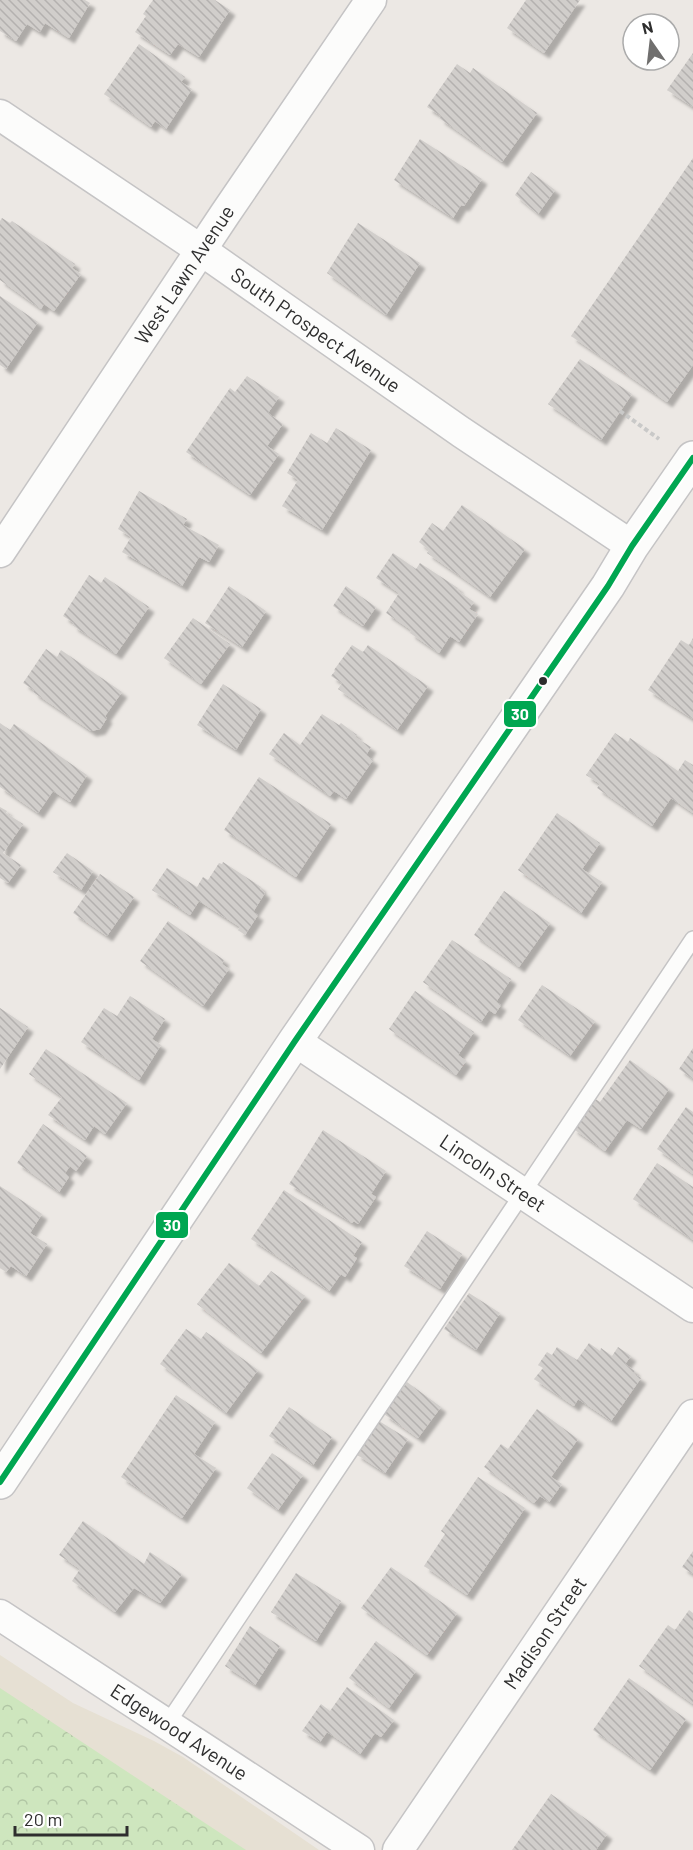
<svg xmlns="http://www.w3.org/2000/svg" width="693" height="1850" font-family="Barlow,sans-serif">
<style>
.education{fill:#e6e0d3}
.forest{fill:url(#forest-crowns)}
.building{fill:url(#building-back-hatch);filter:url(#shadow)}
.lines{fill:none;stroke-linecap:round;stroke-linejoin:round}
.lane-casing{stroke:#c5c4c5;stroke-width:18}
.street-casing{stroke:#c5c4c5;stroke-width:33}
.secondary-casing{stroke:#c5c4c5;stroke-width:36}
.path{stroke:#c9c9c8;stroke-width:4;stroke-dasharray:4.5 3;stroke-linecap:butt}
.lane{stroke:#fcfcfb;stroke-width:15}
.street{stroke:#fcfcfb;stroke-width:30}
.secondary{stroke:#fcfcfb;stroke-width:33}
.bus-1-casing{stroke:#fff;stroke-width:10}
.bus-1{stroke:#00a651;stroke-width:6}
.bus-dot{fill:#2e2e2e;stroke:#fff;stroke-width:2}
.labels{text-anchor:middle;stroke-width:4.5;stroke-linejoin:round;paint-order:stroke}
.street-label{font-size:20px;fill:#2e2e2e;stroke:#fff}
.line-badge{stroke:#fff;stroke-width:2}
.badge-label{font-size:16px;text-anchor:middle;font-weight:bold;fill:#fff}
</style>
<defs>
<pattern id="forest-crowns" width="20" height="18" patternUnits="userSpaceOnUse" patternTransform="scale(1.5)"><rect width="20" height="18" fill="#cee6be"/><path d="M2 6a3 3 0 1 1 6 0M12 15a3 3 0 1 1 6 0" fill="none" stroke="#b1c6a4"/></pattern>
<pattern id="building-back-hatch" width="6" height="6" patternUnits="userSpaceOnUse" patternTransform="scale(1.5)"><rect width="6" height="6" fill="#d1cecb"/><path d="M-1 5l2 2M0 0l6 6M5-1l2 2" fill="none" stroke="#b4b1af"/></pattern>
<filter id="shadow"><feDropShadow dx="5.5" dy="5.5" stdDeviation="1.5" flood-color="#0004"/></filter>
</defs>
<rect width="100%" height="100%" fill="#ece8e4"/>
<path class="education" d="M0 1655 73 1703 154 1741 183 1757 319 1850H0Z"/>
<path class="forest" d="M0 1688 246 1850H0Z"/>
<path class="building" d="M0 0H85L90 3 69 38 45 23 40 32 27 24 16 41 0 31Z
M153 0H215L230 10 199 57 178 44 170 55 135 32 146 16 143 14Z
M526 0H580L544 53 507 28Z
M139 44 185 77 181 82 192 89 166 129 155 121 151 127 104 94Z
M693 53V107L667 90Z
M457 64 470 73 473 68 537 113 502 162 439 118 441 116 427 107Z
M420 139 482 179 464 206 461 205 453 218 394 180Z
M693 158V365L667 402 571 336Z
M531 172 555 190 538 214 515 195Z
M2 218 10 223 12 221 75 264 72 268 81 274 54 311 44 304 41 309 0 280V221Z
M358 223 420 263 386 315 327 273Z
M0 296 38 322 6 369 0 365Z
M580 359 632 394 601 440 548 404Z
M247 376 279 397 268 413 283 424 267 446 279 454 250 495 186 452 230 388 235 392Z
M336 428 371 450 322 530 282 506 298 480 287 473 311 433 327 443Z
M139 491 187 519 183 525 219 545 209 562 199 557 182 586 122 552 131 537 118 529Z
M462 505 525 549 490 597 427 553 429 550 419 542 432 523 443 531Z
M393 553 416 569 420 563 458 588 457 590 474 602 469 609 478 614 459 642 450 636 439 653 410 633 411 630 386 613 399 593 376 578Z
M89 575 101 583 105 577 149 607 116 654 72 625 74 623 63 616Z
M229 586 266 611 242 647 205 623Z
M346 586 376 607 363 626 333 606Z
M193 618 230 644 201 684 164 658Z
M693 638V719L648 690 681 640 689 645Z
M352 645 363 652 368 645 428 686 397 730 338 689 342 683 331 676 335 671 334 670Z
M46 649 57 657 61 650 122 692 105 716 107 718 100 729 91 731 33 692 34 690 23 683Z
M223 684 261 709 236 750 197 725Z
M322 714 339 725 341 723 357 735 355 737 371 747 366 755 373 760 346 799 334 791 330 796 269 754 284 733 300 745Z
M0 723 10 730 14 724 87 775 70 802 53 791 38 813 0 787Z
M615 733 628 742 630 738 678 771 685 760 693 765V813L671 798 652 826 597 788 600 784 586 775Z
M259 777 331 824 296 877 224 830Z
M0 807 7 811 6 813 23 824 3 853 21 865 8 883 0 878Z
M557 813 600 843 582 869 602 882 581 913 518 870Z
M67 853 93 871 81 890 53 872Z
M223 862 261 887 260 889 265 893 253 912 258 915 245 935 238 930 240 927 199 901 190 915 152 890 167 868 197 887 203 877 208 880 219 863 222 864Z
M100 874 134 897 107 936 73 913Z
M504 891 550 923 519 967 474 935Z
M168 921 224 960 222 964 229 969 203 1006 140 961Z
M452 940 511 979 496 1002 501 1005 495 1014 489 1010 481 1022 423 982Z
M542 985 595 1021 570 1056 518 1020Z
M415 991 474 1032 458 1055 466 1061 456 1075 389 1029Z
M130 996 165 1019 152 1039 161 1045 139 1080 81 1042 104 1008 117 1016Z
M0 1008 28 1027 0 1069Z
M693 1048V1079L679 1069Z
M46 1049 127 1103 105 1134 94 1126 85 1140 48 1115 62 1097 29 1074Z
M630 1060 669 1089 641 1129 627 1120 605 1151 572 1128 594 1098 600 1102Z
M686 1107 693 1112V1174L657 1149Z
M43 1124 87 1156 76 1171 70 1166 65 1173 69 1177 59 1192 17 1163Z
M323 1130 386 1171 371 1194 376 1197 358 1224 354 1221 352 1223 289 1184Z
M657 1163 693 1187V1240L633 1199Z
M0 1186 42 1214 30 1233 47 1244 26 1276 11 1266 6 1272 0 1268Z
M284 1190 362 1242 353 1256 357 1258 345 1277 341 1274 329 1291 251 1239Z
M427 1231 462 1254 440 1289 404 1266Z
M229 1263 259 1286 271 1271 305 1296 261 1353 197 1304Z
M469 1293 500 1313 476 1350 444 1329Z
M186 1329 201 1339 206 1332 258 1370 226 1413 160 1364Z
M589 1343 600 1351 601 1348 612 1356 618 1347 631 1356 625 1364 635 1371 633 1373 641 1378 611 1421 578 1399 574 1406 534 1379 543 1368 538 1365 547 1352 552 1355 557 1347 577 1360Z
M407 1382 441 1407 418 1438 384 1414Z
M176 1395 215 1422 194 1454 216 1468 182 1518 121 1477Z
M289 1407 332 1437 313 1465 269 1436Z
M537 1409 578 1439 551 1477 562 1484 549 1502 540 1496 534 1503 484 1467 501 1444 508 1449Z
M379 1421 408 1439 385 1473 356 1454Z
M272 1453 303 1475 278 1510 247 1488Z
M478 1477 525 1508 467 1595 424 1566 445 1534 441 1531Z
M83 1521 144 1564 150 1552 182 1574 160 1603 134 1588 115 1612 72 1581 80 1569 59 1555Z
M693 1551V1574L682 1567Z
M391 1567 457 1613 427 1655 361 1608Z
M296 1573 341 1601 316 1641 271 1612Z
M689 1610 693 1613V1704L639 1666 668 1625 675 1630Z
M250 1626 280 1646 255 1685 225 1666Z
M376 1641 416 1671 389 1708 349 1678Z
M629 1678 686 1719 650 1770 593 1730Z
M347 1687 394 1720 381 1737 375 1733 360 1754 327 1732 320 1742 302 1731 321 1704 330 1711Z
M551 1794 607 1834 596 1850H512Z"/>
<g class="lines">
<defs>
<path id="lane" d="M167 1724 693 939"/>
<g id="street">
<path id="s1" d="M0 115 201 250 461 432 632 546"/>
<path id="s2" d="M0 552 225 214 371 0"/>
<path id="s3" d="M295 1041 693 1307"/>
<path id="s4" d="M0 1615 359 1850"/>
<path id="s5" d="M398 1850 693 1415"/>
</g>
<path id="secondary" d="M0 1482 295 1041 608 586 632 546 693 458"/>
</defs>
<use href="#lane" class="lane-casing"/>
<use href="#street" class="street-casing"/>
<use href="#secondary" class="secondary-casing"/>
<path class="path" d="M620 411 659 439"/>
<use href="#lane" class="lane"/>
<use href="#street" class="street"/>
<use href="#secondary" class="secondary"/>
<defs>
<path id="bus-1" d="M0 1482 295 1041 608 586 632 546 693 458"/>
</defs>
<use href="#bus-1" class="bus-1-casing"/>
<use href="#bus-1" class="bus-1"/>
</g>
<circle class="bus-dot" cx="543" cy="681" r="5"/>
<g class="labels">
<g class="street-label">
<text dy="7" stroke="none"><textPath href="#s2" startOffset="333">West Lawn Avenue</textPath></text>
<text dy="7" stroke="none"><textPath href="#s1" startOffset="382">South Prospect Avenue</textPath></text>
<text dy="7" stroke="none"><textPath href="#s3" startOffset="238">Lincoln Street</textPath></text>
<text dy="7" stroke="none"><textPath href="#s5" startOffset="262">Madison Street</textPath></text>
<text dy="7" stroke="none"><textPath href="#s4" startOffset="214">Edgewood Avenue</textPath></text>
</g>
</g>
<g class="line-badge">
<rect x="503" y="700" width="34" height="28" rx="6" fill="#00a651"/>
<rect x="155" y="1211" width="34" height="28" rx="6" fill="#00a651"/>
</g>
<g class="badge-label">
<text x="520" y="720">30</text>
<text x="172" y="1231">30</text>
</g>
<g transform="translate(651 42) rotate(346)"><circle r="28" fill="#ffffff" stroke="#ababab" stroke-width="1.5"/>
<path d="M0-4.5L10 22L0 15L-10 22Z" fill="#706f6e"/>
<text y="-9" font-size="16" font-weight="bold" text-anchor="middle" fill="#2e2e2e">N</text>
</g>
<path d="M15 1826v9h112v-9" fill="none" stroke="#2e2e2e" stroke-width="3"/>
<text x="24" y="1826" font-size="18" fill="#2e2e2e" stroke="#ffffff" stroke-width="4.5" paint-order="stroke">20 m</text>
</svg>
